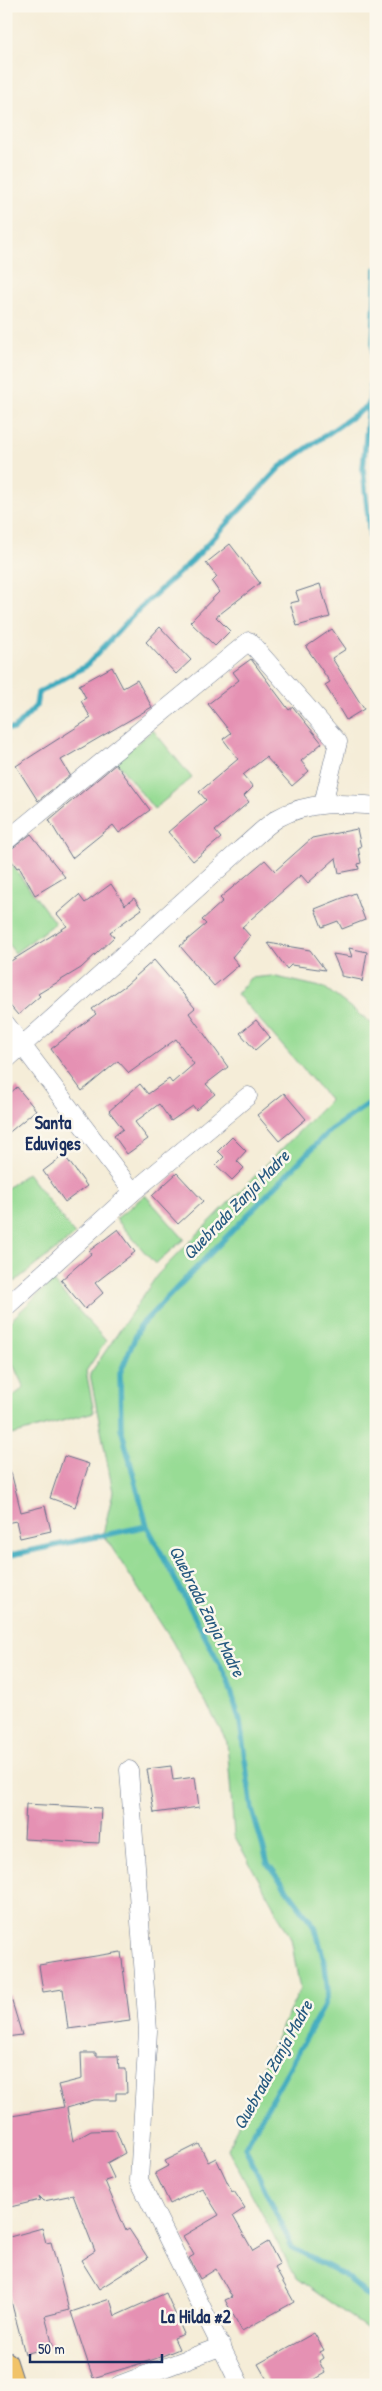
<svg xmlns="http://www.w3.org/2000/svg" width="382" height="2391" font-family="'Patrick Hand',sans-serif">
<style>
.green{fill:#98dc95;stroke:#5a867a}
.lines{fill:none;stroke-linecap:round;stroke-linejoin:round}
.stream{stroke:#3eaabe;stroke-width:5.5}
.building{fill:#e591b3}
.minor-casing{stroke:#677289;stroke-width:19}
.major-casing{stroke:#677289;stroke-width:24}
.minor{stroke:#fff;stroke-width:18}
.major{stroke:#f1c369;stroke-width:22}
.labels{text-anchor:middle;stroke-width:5;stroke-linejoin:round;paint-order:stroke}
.neighbourhood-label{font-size:18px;font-weight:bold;fill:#1b2f5e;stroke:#fbf7ec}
.water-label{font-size:18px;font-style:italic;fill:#275a80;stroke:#fbf7ec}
</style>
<rect width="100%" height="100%" fill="#fbf7ec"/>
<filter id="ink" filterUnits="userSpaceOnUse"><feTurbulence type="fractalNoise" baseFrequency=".02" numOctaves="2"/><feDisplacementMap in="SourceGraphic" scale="10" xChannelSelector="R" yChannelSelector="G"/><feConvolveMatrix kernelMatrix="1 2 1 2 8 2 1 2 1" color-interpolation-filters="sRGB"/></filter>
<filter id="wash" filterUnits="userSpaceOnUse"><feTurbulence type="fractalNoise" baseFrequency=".0096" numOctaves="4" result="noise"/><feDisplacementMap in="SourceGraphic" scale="20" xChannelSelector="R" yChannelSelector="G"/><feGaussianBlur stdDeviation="1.12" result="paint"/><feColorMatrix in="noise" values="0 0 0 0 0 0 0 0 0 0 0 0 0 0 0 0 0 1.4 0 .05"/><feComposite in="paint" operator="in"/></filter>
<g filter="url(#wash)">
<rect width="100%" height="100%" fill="#f5edd8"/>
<path class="green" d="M153 730 192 778 154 809 116 761Z
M6 857 55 923 15 953 6 941Z
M272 976 325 988 372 1024 376 1015V2335L296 2278 228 2149 261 2069 300 1990 291 1938 234 1835 227 1742 172 1641 103 1534 113 1492 90 1374 158 1274 330 1100 237 994 250 978Z
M27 1173 75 1235 14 1282 6 1272V1189Z
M145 1195 184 1239 155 1264 116 1219Z
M52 1281 106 1341 86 1371 94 1412 12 1435 6 1426V1401L24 1388 6 1349V1325Z"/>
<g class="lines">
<path class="stream" d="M376 269 372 375 363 469 376 592
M6 728 14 729 36 706 38 693 86 666 140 608 192 561 280 467 369 405
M376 1095 374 1100 329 1131 140 1326 120 1373 121 1428 147 1526 228 1680 240 1722 252 1810 268 1864 315 1927 325 1964 328 1992 323 2008 245 2147 292 2247 344 2275 376 2303
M6 1556 147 1526"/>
</g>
<g id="blocks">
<path class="building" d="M230 544 260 583 216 617 230 631 215 646 190 622 219 592 212 582 217 577 206 563Z
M320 584 330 617 297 626 290 603 299 601 296 592Z
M160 627 191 660 176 674 146 642Z
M332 629 346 649 332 658 364 709 346 720 325 685 330 682 306 647Z
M251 659 289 710 293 707 322 743 301 761 309 771 292 786 266 757 243 775 253 787 244 796 249 802 215 831 221 838 193 861 168 832 206 800 199 792 238 759 223 739 231 733 208 704 239 680 233 672Z
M112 667 123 688 137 680 152 707 61 760 70 775 38 801 16 766 91 718 81 701 86 698 79 685Z
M116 764 150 810 119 833 113 825 72 858 49 820Z
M357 829 361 847H358L361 863 358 864 359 869 339 873 336 858 308 883 301 875 242 927 250 936 232 957 239 965 214 986 180 946 206 924 202 920 223 901 220 898 265 860 275 871 312 838Z
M31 834 65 877 35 895 19 867 17 868 6 853Z
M111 884 125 905 134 898 142 909 110 932 114 937 81 968 38 994 40 996 18 1015 6 1001V964L67 926 57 914 79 895 85 903Z
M355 893 365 920 342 929 338 921 322 927 315 909Z
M268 943 310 950 325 970 291 965 287 969Z
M349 948 367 952 362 982 361 980 341 976V973L333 954 352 957Z
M154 960 195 1008 189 1013 228 1067 206 1084 215 1094 196 1110 193 1106 171 1121 159 1104 135 1122 148 1139 127 1154 114 1136 123 1129 109 1111 140 1084 148 1094 169 1079 172 1083 194 1064 176 1039 129 1073 118 1061 82 1091 51 1049 96 1014 92 1009 126 985Z
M256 1020 270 1037 255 1050 240 1033Z
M17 1087 36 1110 6 1135V1097Z
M284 1093 306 1119 279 1141 257 1115Z
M232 1137 246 1151 237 1161 244 1168 232 1180 216 1165 224 1157 218 1151Z
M64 1155 87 1186 65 1202 43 1171Z
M177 1173 203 1201 178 1224 152 1196Z
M118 1229 135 1252 95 1283 103 1293 85 1309 61 1280 91 1254 89 1251Z
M64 1456 89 1464 75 1507 50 1498Z
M6 1472H11L21 1512 45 1506 51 1531 20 1538 16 1521 6 1523Z
M171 1766 173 1780 195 1777 199 1807 154 1813 147 1769Z
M26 1804 101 1808 99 1843 24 1839Z
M121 1952 130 2021 68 2029 63 1989 43 1992 39 1965Z
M6 1995H10L22 2035 6 2037Z
M81 2053H96V2056H118L119 2069H126L127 2093H116V2100H94L67 2108 73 2141 91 2131 116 2130 125 2153 107 2163 114 2178 105 2181 126 2231 129 2229 148 2258 99 2289 81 2260 95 2251 73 2195 44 2201 39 2196 40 2200 6 2208V2117L64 2107 58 2085 82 2079Z
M199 2144 208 2162 216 2158 232 2192 234 2191 245 2208 233 2216 253 2251 268 2242 280 2265 275 2268 294 2302 242 2331 225 2300 232 2297 216 2269 200 2279 189 2258 194 2255 183 2236 219 2215 202 2188 170 2204 155 2173 168 2166 165 2161Z
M42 2228 46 2243 51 2242 69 2310 45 2316 53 2346 25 2354 6 2282V2238Z
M166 2293 184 2334 174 2338 179 2349 155 2359 93 2378 71 2312 110 2299 115 2316Z
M314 2333 324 2350 320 2352 323 2358 319 2361 325 2373 304 2385H270L258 2364Z"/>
</g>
</g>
<g filter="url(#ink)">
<use href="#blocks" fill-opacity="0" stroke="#677289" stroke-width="1"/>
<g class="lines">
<defs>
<path id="minor" d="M6 841 249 641 338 742 323 804
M6 1024 133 1192
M6 1060 240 850C252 840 264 827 278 818 308 801 343 803 376 806
M6 1307 133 1192 248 1096
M129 1770 148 2031 139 2180 240 2385
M119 2385 222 2346"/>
<path id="major" d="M6 2363 13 2385"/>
</defs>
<use href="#minor" class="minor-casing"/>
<use href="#major" class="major-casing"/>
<use href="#minor" class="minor"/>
<use href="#major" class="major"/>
</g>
</g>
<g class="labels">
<g class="neighbourhood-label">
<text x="53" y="1129">Santa<tspan x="53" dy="21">Eduviges</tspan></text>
<text x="196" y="2323">La Hilda #2</text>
</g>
<g class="water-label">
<text transform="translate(236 1205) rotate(-46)" y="6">Quebrada Zanja Madre</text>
<text transform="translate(207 1611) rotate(63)" y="6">Quebrada Zanja Madre</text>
<text transform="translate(273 2065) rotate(-61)" y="6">Quebrada Zanja Madre</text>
</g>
</g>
<rect width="382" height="2391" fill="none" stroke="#fbf7ec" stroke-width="25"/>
<path d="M30 2354v8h132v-8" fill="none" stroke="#1b2f5e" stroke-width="2.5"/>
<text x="38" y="2354" font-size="15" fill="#1b2f5e" stroke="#fbf7ec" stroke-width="4" paint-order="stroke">50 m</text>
</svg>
